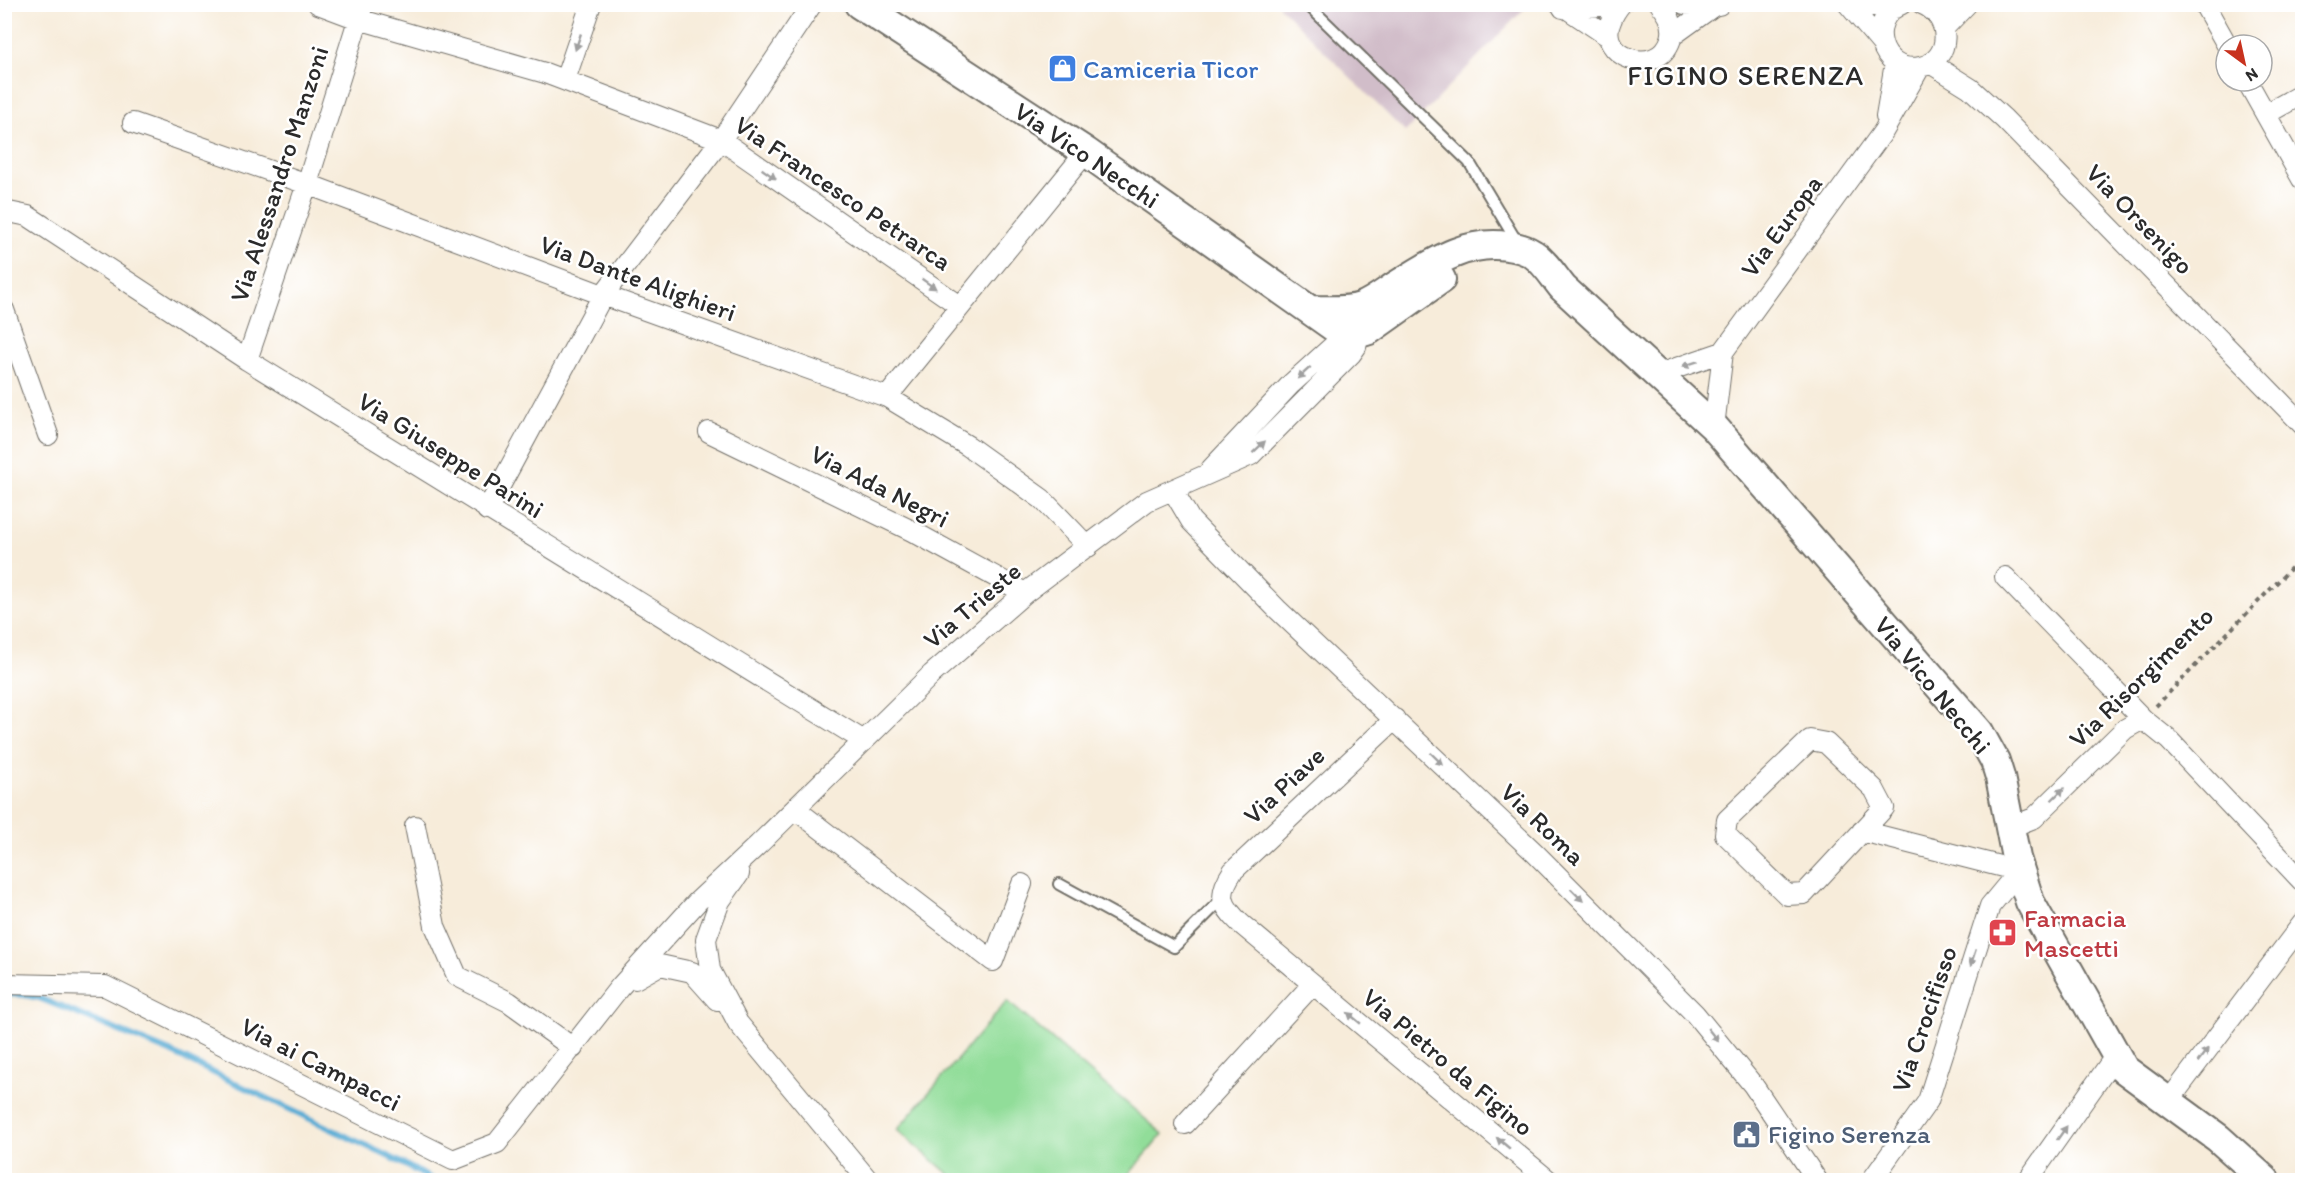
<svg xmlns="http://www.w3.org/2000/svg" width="2307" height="1185" font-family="Itim,sans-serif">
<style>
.industrial{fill:#d1bdc9}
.green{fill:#91dd99;stroke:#5e8462;stroke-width:1.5}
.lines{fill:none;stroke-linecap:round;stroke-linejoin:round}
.stream{stroke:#59acd4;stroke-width:6}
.lane-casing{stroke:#726f68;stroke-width:14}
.street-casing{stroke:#726f68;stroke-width:22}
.secondary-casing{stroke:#726f68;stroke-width:32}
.path{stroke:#726f68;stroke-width:4;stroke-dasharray:4.5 4.5;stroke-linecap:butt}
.lane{stroke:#fff;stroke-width:10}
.street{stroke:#fff;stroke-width:20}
.secondary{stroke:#fff;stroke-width:28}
.oneway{fill:#a0a0a0}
.labels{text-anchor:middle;stroke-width:5;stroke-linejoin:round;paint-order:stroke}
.shop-label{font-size:26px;fill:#366cbe;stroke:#fff;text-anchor:start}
.street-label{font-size:26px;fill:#2b2b2b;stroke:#fff}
.health-label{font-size:26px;fill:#be3a42;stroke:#fff;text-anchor:start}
.service-label{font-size:26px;fill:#4e5e75;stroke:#fff;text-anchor:start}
.quarter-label{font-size:28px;letter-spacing:1.5px;fill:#2b2b2b;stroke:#fff}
</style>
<rect width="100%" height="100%" fill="#fff"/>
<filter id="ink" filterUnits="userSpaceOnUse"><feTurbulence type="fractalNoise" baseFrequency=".0167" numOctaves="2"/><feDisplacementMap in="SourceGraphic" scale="12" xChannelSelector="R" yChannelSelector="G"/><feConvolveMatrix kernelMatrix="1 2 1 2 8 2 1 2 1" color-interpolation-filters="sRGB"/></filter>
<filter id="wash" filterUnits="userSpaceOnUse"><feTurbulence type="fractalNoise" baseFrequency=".008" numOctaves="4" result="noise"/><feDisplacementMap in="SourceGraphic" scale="24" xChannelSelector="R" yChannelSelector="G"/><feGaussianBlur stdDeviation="1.35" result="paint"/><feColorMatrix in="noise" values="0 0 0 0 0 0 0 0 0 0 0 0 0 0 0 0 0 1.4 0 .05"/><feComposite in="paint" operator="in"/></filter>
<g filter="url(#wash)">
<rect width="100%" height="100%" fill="#f7ecda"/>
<path class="industrial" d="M1278 5H1528L1405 132Z"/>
<path class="green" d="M1007 1001 1163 1134 1124 1180H956L897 1130Z"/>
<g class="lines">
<path class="stream" d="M4 994 24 995 39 998 170 1052 398 1161 433 1180"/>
</g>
</g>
<g filter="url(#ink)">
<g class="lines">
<defs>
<path id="lane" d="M1307 4 1469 162 1517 242
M1059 884 1174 947 1223 898"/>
<path id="street" d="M318 4 358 19 545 73 721 140 960 306
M1560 4 1609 37
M1621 4C1617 9 1613 15 1611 21 1595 56 1657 80 1671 39 1675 26 1669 14 1660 4
M1684 4 1719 5
M1848 4 1881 43
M1854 4 1895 8
M1902 4C1865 18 1880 75 1920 67 1953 60 1952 16 1922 4
M2204 4 2227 45
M1563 8 1620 5
M1944 28 1967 4
M1672 36 1715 5
M1930 63 1970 88 2004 119 2302 424
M565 80 591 4
M2247 81 2302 179
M2266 114 2302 94
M1886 116 1895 63
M133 123 307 184 603 295 887 397 968 446 1042 499 1088 547
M4 211 28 216 247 360 864 741
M4 310 48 435
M247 360 307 184 363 4
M1656 375 1723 352
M887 397 1086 152
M1714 427 1723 352 1883 132 1920 67
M709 432 912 531 1025 593
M1211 469 1291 384 1354 327
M1177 489 1178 499 1191 521 1277 609 1535 853 1695 1014 1753 1085 1817 1180
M487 510 603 295 721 140 812 4
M2005 577 2143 719 2169 740 2302 881
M1395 719 1233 871C1217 895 1221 905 1241 924L1548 1180
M1810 740 1826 743 1874 789 1884 808 1804 894 1787 895 1725 834 1727 820Z
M795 809 993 961 1022 884
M415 826 435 926 457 976 509 1002 573 1048
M2011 827 2034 818 2125 729 2143 719
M1862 831 2019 871 1990 906 1928 1101 1872 1180
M739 874 720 901 706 939 710 970 738 1023 868 1180
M635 979 660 965 692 972 717 1000
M4 984 105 986 453 1160 497 1143 619 988 698 901 759 844 932 674 1025 593 1147 501 1251 455 1351 354 1356 347 1359 334 1352 325
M2168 1102 2302 924
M1185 1124 1313 984
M2028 1180 2116 1055"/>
<path id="secondary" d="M859 4 1086 152 1338 330C1350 335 1358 334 1369 330L1441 279
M1311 310C1327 310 1346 312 1361 307 1374 302 1386 292 1397 285 1432 264 1464 240 1507 246 1516 247 1525 249 1533 254 1545 262 1554 277 1563 288L1714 427 1979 732 1995 761 2000 777 2016 858 2030 902 2124 1069 2218 1138 2265 1180"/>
</defs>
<use href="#lane" class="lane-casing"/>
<use href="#street" class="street-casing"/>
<use href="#secondary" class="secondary-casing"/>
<path class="path" d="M2156 706 2302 557"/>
<use href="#lane" class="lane"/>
<use href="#street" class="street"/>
<use href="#secondary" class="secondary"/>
</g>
<defs><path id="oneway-solid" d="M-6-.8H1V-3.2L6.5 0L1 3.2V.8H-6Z" transform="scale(1.5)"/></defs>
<g class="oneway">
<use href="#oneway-solid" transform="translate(578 42) rotate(109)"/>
<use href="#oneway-solid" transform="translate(769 174) rotate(35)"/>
<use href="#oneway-solid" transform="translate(929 284) rotate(35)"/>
<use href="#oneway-solid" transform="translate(1690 364) rotate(161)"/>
<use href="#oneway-solid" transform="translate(1304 373) rotate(138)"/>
<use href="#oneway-solid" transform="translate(1259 447) rotate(-43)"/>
<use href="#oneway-solid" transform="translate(1437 759) rotate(44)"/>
<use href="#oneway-solid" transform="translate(2058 794) rotate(-44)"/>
<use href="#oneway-solid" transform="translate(1577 895) rotate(45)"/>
<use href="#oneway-solid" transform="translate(1973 958) rotate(108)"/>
<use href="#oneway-solid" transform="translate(1354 1018) rotate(-140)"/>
<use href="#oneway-solid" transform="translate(1713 1035) rotate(51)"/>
<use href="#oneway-solid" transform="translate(2203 1055) rotate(-53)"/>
<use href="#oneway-solid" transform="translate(2062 1133) rotate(-55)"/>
<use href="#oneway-solid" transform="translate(1503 1143) rotate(-140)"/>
</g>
</g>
<defs>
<symbol id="shop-square" viewBox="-11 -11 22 22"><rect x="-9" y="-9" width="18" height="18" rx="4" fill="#3f7fe0" stroke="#fff"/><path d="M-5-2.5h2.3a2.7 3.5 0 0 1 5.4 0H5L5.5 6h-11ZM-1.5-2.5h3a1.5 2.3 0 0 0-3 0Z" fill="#fff"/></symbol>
<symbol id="pharmacy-square" viewBox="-11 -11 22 22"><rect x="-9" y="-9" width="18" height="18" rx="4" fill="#e0444e" stroke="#fff"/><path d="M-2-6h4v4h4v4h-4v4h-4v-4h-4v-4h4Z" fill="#fff"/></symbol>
<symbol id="civic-square" viewBox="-11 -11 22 22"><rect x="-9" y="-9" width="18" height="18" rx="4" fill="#5c6f8a" stroke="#fff"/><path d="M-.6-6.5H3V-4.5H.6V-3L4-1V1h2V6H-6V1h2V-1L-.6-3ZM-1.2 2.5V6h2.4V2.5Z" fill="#fff"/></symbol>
</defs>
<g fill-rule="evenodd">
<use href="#shop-square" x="1046" y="52" width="33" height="33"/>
<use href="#pharmacy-square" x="1986" y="916" width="33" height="33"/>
<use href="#civic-square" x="1730" y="1118" width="33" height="33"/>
</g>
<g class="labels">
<g class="shop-label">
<text x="1083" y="78">Camiceria Ticor</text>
</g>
<g class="street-label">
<text transform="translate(1087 155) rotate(34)" y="9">Via Vico Necchi</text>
<text transform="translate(279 174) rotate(-72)" y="9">Via Alessandro Manzoni</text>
<text transform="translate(843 193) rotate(34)" y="9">Via Francesco Petrarca</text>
<text transform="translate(2140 219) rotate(46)" y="9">Via Orsenigo</text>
<text transform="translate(1781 226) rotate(-54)" y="9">Via Europa</text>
<text transform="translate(638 278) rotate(20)" y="9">Via Dante Alighieri</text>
<text transform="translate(451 455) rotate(32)" y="9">Via Giuseppe Parini</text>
<text transform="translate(880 486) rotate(27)" y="9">Via Ada Negri</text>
<text transform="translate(972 605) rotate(-40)" y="9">Via Trieste</text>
<text transform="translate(2141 677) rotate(-44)" y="9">Via Risorgimento</text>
<text transform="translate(1933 685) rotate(51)" y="9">Via Vico Necchi</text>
<text transform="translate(1284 785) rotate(-43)" y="9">Via Piave</text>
<text transform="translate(1543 824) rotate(44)" y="9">Via Roma</text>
<text transform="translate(1924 1019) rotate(-71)" y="9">Via Crocifisso</text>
<text transform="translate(1448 1062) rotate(40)" y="9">Via Pietro da Figino</text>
<text transform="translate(321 1064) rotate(27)" y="9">Via ai Campacci</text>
</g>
<g class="health-label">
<text x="2024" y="927">Farmacia<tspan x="2024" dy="30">Mascetti</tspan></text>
</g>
<g class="service-label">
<text x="1768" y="1143">Figino Serenza</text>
</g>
<g class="quarter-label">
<text x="1746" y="85">FIGINO SERENZA</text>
</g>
</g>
<rect width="2307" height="1185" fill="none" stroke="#fff" stroke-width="24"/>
<g transform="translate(2244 63) rotate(147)"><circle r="28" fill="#ffffff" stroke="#aaaaaa" stroke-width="1.5"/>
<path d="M0-4.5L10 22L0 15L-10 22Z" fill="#c8321e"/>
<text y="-9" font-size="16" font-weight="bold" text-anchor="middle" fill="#2b2b2b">N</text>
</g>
</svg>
